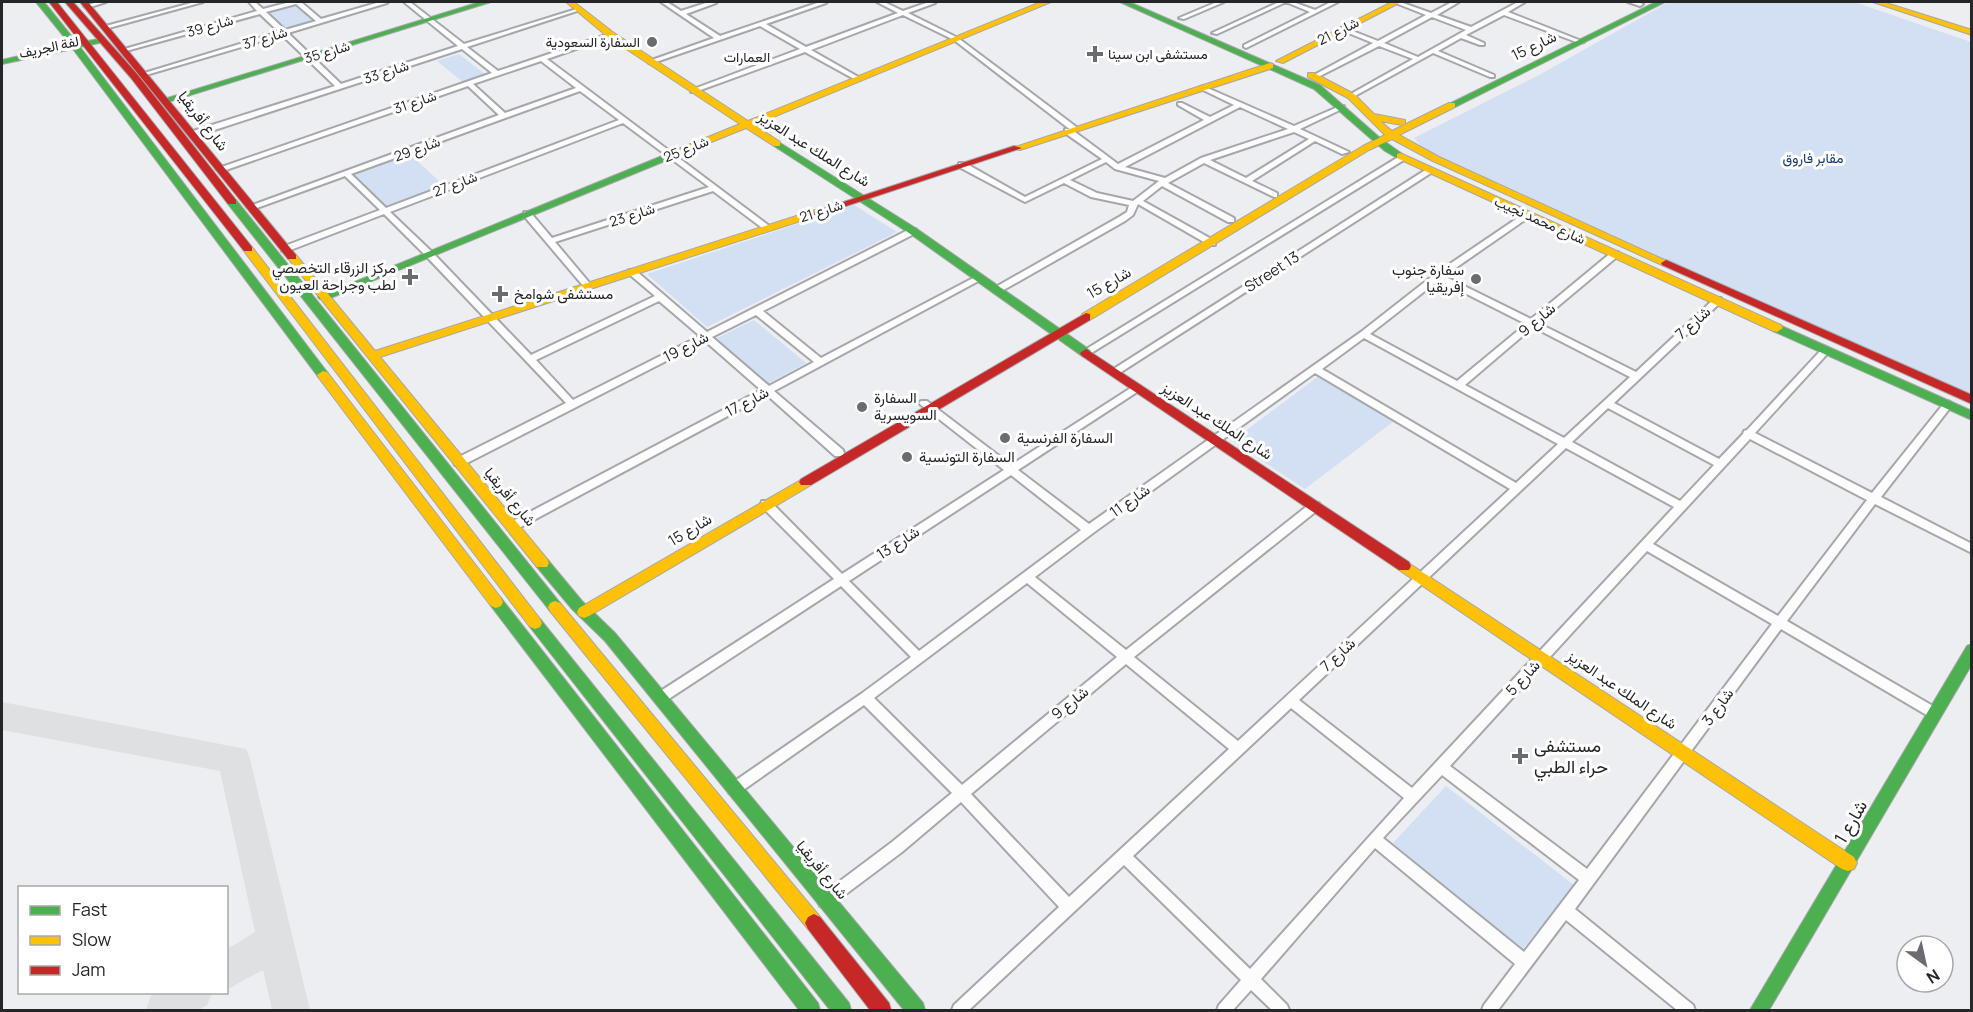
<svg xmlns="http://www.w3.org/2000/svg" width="1973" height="1012" font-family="Manrope,Vazirmatn,sans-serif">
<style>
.green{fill:#d3dff3}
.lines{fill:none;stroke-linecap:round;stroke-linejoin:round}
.taxiway{fill:#dfe0e2;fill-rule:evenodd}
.street-casing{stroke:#a6a7aa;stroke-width:4}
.fast-casing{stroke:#a6a7aa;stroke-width:2}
.slow-casing{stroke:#a6a7aa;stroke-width:2}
.jam-casing{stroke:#a6a7aa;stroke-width:2}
.street{fill:#fcfcfd;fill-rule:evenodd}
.fast{fill:#4caf50;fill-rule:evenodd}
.slow{fill:#ffc107;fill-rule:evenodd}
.jam{fill:#c62828;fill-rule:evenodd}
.poi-dot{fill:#6a6c6f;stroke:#fff;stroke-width:2}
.labels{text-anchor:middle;stroke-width:6;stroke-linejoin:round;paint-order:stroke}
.far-street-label{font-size:14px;fill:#242628;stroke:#fff}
.far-poi-label{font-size:14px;fill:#242628;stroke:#fff;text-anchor:end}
.far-neighbourhood-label{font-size:14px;fill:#242628;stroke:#fff}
.far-park-label{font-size:14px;fill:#1a3975;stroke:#fff}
.street-label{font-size:15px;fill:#242628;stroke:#fff}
.poi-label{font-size:15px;fill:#242628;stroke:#fff;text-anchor:start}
.near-poi-label{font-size:18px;fill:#242628;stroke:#fff;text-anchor:start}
.near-street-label{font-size:18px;fill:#242628;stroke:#fff}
</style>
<rect width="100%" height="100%" fill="#eceef2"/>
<path class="green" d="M1669 2H1854L1971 42V400L1427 153 1414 138 1539 75Z
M299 4 316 19 284 29 268 12Z
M459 54 486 75 464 83 437 61Z
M410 154 443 185 386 207 354 174Z
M854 205 897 232 707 327 647 274Z
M754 320 806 363 767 384 715 339Z
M1320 375 1394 421 1305 489 1232 441Z
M1446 786 1574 885 1521 951 1393 843Z"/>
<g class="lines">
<path class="taxiway" d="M2 702 246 749 250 759 310 1010H272L263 970 226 990V950L255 932 220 771 2 730Z
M158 992H213L207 1005 199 1010H146L151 996Z"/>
<defs>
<path id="street" d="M98 2H106L87 8 84 6Z
M195 2H203L105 29 102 27Z
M249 2H255L263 9 290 2H301L321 19 380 2H388L387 3 288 33 341 84 458 46 404 2H410L464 44 580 8V10L467 47 498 71 609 34H613V36L547 59 772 228 768 230H765L713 191 555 242 592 286 591 288H585L524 216V212H530L552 238 709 187 623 123 390 212 432 252 531 355 655 296 629 274V270H635L707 332 910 229H916V233L763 311 821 358 977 276 980 275 984 278 774 391 843 450 844 453 843 456H835L767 395 517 529H509L508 526 509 523 761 390 705 341 463 465H455L454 462 455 459 566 403 426 256 384 214 288 251H282V247L380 210 345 176 254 209H251L247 207 499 115 468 86 223 171 216 169 492 73 462 49 196 136H190V132L335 86 282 35 146 75 141 74 279 32 260 14 126 51 121 50 257 11ZM296 4 316 21 285 30 266 12ZM541 61 576 88 505 113 473 84ZM580 91 619 120 386 208 351 174ZM659 301 700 336 573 400 536 360ZM756 315 814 362 769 386 712 337Z
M661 2H667L681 11 709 2H717L716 3 686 14 720 36 820 2H827L826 3 766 24 806 47 898 13 877 2H884L903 11 929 2H936L935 3 908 13 958 38 1079 129 1072 131 954 40 903 15 811 50 860 78V80H856L805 52 695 92H691V90L800 49 760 26 653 63H649V61L714 38Z
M1217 2H1224L1184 19 1179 18Z
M1279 2H1293L1315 10 1331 2H1338L1246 48 1244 47V45L1310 12 1286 2 1217 34 1212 33Z
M1393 2H1400L1431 13 1452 2H1459L1437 15 1471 27 1518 2H1525L1508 12 1584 42 1579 43 1504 15 1466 35 1484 43V45H1480L1461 38 1438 51 1494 75V77H1490L1433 53 1353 97H1349V95L1413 59 1379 46 1318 77H1314V75L1373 43 1341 30V28H1345L1378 41 1426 15ZM1432 17 1466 30 1418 57 1384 43Z
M1628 2H1637L1643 4 1640 6Z
M1203 86 1294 126 1340 106H1344V108L1300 129 1349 152 1342 154 1315 141 1252 181 1277 193V197H1274L1204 163 1168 183 1234 218V222H1228L1162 186 1143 201 1215 241V245H1209L1138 204 1133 215 1125 221 1000 292H994V288L1119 217 1127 212 1129 205 1091 197 1064 183 1025 202 959 167V163H965L1025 197 1102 159 1065 133V129H1071L1118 164 1204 120 1178 105V103H1182L1210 117 1234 105 1201 89V87ZM1240 107 1288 129 1201 158 1165 178 1125 167ZM1294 132 1309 139 1246 178 1210 160ZM1106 162 1115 169 1159 181 1133 201 1097 193 1070 180Z
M1400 156 1407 158 1088 355 1085 356 1080 353Z
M1427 169 1434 171 1118 374H1112L1110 372 1112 370Z
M1525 213H1528L1532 215 1444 276 1531 319 1612 252H1618V256L1538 323 1636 372 1715 298H1721V302L1614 403 1719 459 1743 434 1744 431 1747 430 1823 348 1826 347 1831 350 1829 352 1755 433 1872 493 1945 402 1948 401 1953 404 1881 497 1972 544V553L1875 504 1787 621 1938 709 1940 713 1938 717 1934 718 1930 717 1781 629 1575 909 1693 1005 1695 1010H1677L1566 920 1498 1010H1482L1484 1005 1515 964 1375 848 1261 979 1287 1005 1289 1010H1272L1251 990 1233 1010H1217L1219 1005 1241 980 1124 865 969 1010H952L954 1005 1059 907 961 802 902 852 830 906 825 908 820 906 818 901 820 896 892 842 952 793 864 705 739 793 734 795 729 793 728 789 729 785 861 694 911 657 841 586 664 702 660 703 656 702 654 698 656 694 834 579 762 507 761 504 762 501H770L842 574 1004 470 921 405 919 403 921 401H927L1011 465 1134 386H1140L1142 388 1140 390 1018 470 1089 524 1361 332 1435 274ZM1439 280 1526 324 1457 381 1370 334ZM1533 327 1630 377 1564 438 1465 385ZM1364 338 1558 444 1516 483 1322 369ZM1315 373 1510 489 1238 741 1134 657 1319 509 1320 506 1319 503H1311L1126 650 1035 577 1093 533ZM1608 408 1714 465 1680 501 1572 442ZM1750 439 1867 500 1778 616 1653 544ZM1566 448 1674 507 1412 788 1299 700ZM1011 475 1081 530 919 651 849 581ZM1647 551 1772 624 1587 869 1450 766ZM1027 583 1117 657 962 785 874 698ZM1126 664 1229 749 1069 897 971 794ZM1291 708 1404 798 1250 969 1133 856ZM1442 775 1579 880 1524 952 1383 838Z"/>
<path id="fast" d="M36 2H44L77 43 104 38V42L80 47 327 372 329 375 327 378H319L73 49 2 64V60L70 44Z
M480 2H491L168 102 161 100Z
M1120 2H1129L1320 85 1380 138 1405 156 1397 158 1385 151 1314 89Z
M1656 2H1665L1455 107 1447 105Z
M777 141 917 229 1090 350 1092 353 1090 356H1082L909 233 774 146V142Z
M684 147 689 150 687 152 328 299H320L318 297Z
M232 199 236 200 560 603 562 607 560 611 555 613 550 611 228 204V200Z
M1777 324 1972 411V420L1773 331V325Z
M542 558 547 559 582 601 615 633 923 1003 925 1010H904L605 641 572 609 537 567 535 563 537 559Z
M496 596 501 598 818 1003 820 1010H799L491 606 489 602 491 598Z
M535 617 540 619 849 1003 851 1010H830L530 627 528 623 530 619Z
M1972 644V664L1769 1010H1750L1967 646Z"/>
<path id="slow" d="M566 2H574L614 33 748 121 1041 2H1051L754 125 780 142V146H774L746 128 684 153 679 150 681 148 740 124 608 37Z
M1392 2H1401L1283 63 1276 61Z
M1873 2H1883L1972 30V35Z
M1270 63 1273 64V68L1020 150 1012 148Z
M1308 73H1314L1354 94 1374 114 1405 120V124L1402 125 1380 121 1392 131 1449 103H1455V107L1399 135 1439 157 1671 263 1666 266 1662 265 1433 161 1392 139 1369 150 1090 320H1082V314L1363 146 1385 135 1348 98 1308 77Z
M1400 153 1781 325 1783 328 1777 332 1773 331 1397 158V154Z
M815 210 820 213 819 215 380 357 547 559 549 563 547 567H537L287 257 292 254 296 255 375 351Z
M248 246 252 247 540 619 542 623 540 627 535 629 530 627 244 251V247Z
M323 371 327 372 501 598 503 602 501 606 496 608 491 606 319 378 317 375Z
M806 477 811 479 813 482 811 485 589 616 584 618 579 616 577 612 579 608Z
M1404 560 1854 857 1857 863 1854 869 1848 871 1842 869 1399 570 1397 566 1399 562Z
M555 601 560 603 820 917 823 923 820 929 814 932 808 929 550 611 548 607 550 603Z"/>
<path id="jam" d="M49 2H57L252 247V251H244Z
M65 2H73L137 74 236 200V204H228L131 78Z
M80 2H88L296 255V259H288Z
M1014 146 1022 148 819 215H811L810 213Z
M1666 260 1972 395V404L1662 265 1661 263Z
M1086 313 1090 314V320L811 485H801L799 482 801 479Z
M1086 349 1409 562 1411 566 1409 570H1399L1082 356 1080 353Z
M814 914 820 917 889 1003 891 1010H870L808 929 805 923 808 917Z"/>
</defs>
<use href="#street" class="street-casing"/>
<use href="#fast" class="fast-casing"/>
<use href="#slow" class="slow-casing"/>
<use href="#jam" class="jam-casing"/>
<use href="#street" class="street"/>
<use href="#fast" class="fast"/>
<use href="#slow" class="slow"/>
<use href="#jam" class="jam"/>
</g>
<g class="poi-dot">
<circle cx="652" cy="42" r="6"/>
<path d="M1092 45h6v6h6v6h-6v6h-6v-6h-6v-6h6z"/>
<path d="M407 268h6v6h6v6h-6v6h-6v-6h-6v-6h6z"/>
<circle cx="1476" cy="279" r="6"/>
<path d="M497 285h6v6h6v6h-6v6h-6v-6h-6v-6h6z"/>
<circle cx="862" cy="407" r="6"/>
<circle cx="1005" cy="438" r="6"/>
<circle cx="907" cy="457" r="6"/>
<path d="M1517 747h6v6h6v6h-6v6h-6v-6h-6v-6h6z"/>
</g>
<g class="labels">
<g class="far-street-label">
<text transform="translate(210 26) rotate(-16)" y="5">شارع 39</text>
<text transform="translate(1338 31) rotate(-27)" y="5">شارع 21</text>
<text transform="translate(265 38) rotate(-17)" y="5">شارع 37</text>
<text transform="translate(49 47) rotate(-12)" y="5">لفة الجريف</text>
<text transform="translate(327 52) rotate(-17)" y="5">شارع 35</text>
<text transform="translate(386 72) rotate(-18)" y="5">شارع 33</text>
<text transform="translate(415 102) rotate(-19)" y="5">شارع 31</text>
<text transform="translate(417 149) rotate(-20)" y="5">شارع 29</text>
<text transform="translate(686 149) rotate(-22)" y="5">شارع 25</text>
<text transform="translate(455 184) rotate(-21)" y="5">شارع 27</text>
<text transform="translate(821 211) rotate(-18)" y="5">شارع 21</text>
<text transform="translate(632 215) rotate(-18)" y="5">شارع 23</text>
<text transform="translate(1540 220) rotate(24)" y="5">شارع محمد نجيب</text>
</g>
<g class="far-poi-label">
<text x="640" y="47">السفارة السعودية</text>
<text x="1108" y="59" text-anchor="start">مستشفى ابن سينا</text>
</g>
<g class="far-neighbourhood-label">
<text x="747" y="62">العمارات</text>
</g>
<g class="far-park-label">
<text x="1813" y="163">مقابر فاروق</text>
</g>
<g class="street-label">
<text transform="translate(1534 46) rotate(-26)" y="5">شارع 15</text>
<text transform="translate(203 121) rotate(52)" y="5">شارع أفريقيا</text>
<text transform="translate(814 149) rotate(32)" y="5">شارع الملك عبد العزيز</text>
<text transform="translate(1272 272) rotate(-33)" y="5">Street 13</text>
<text transform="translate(1109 283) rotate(-30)" y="5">شارع 15</text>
<text transform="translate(1537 320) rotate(-40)" y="5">شارع 9</text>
<text transform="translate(1693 323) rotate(-42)" y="5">شارع 7</text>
<text transform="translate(686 347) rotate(-27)" y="5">شارع 19</text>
<text transform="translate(747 402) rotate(-28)" y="5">شارع 17</text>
<text transform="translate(1217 421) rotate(33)" y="5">شارع الملك عبد العزيز</text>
<text transform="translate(510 497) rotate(50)" y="5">شارع أفريقيا</text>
<text transform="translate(1130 501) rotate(-35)" y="5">شارع 11</text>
<text transform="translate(690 530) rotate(-31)" y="5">شارع 15</text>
<text transform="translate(898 543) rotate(-33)" y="5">شارع 13</text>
<text transform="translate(1338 655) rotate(-43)" y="5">شارع 7</text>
<text transform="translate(1523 678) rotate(-47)" y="5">شارع 5</text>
<text transform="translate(1622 690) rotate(34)" y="5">شارع الملك عبد العزيز</text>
<text transform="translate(1070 703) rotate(-39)" y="5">شارع 9</text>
<text transform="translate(1718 707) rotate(-54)" y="5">شارع 3</text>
<text transform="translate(822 870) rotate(50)" y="5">شارع أفريقيا</text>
</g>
<g class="poi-label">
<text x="396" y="273" text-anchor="end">مركز الزرقاء التخصصي<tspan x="396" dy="17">لطب وجراحة العيون</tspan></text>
<text x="1464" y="275" text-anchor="end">سفارة جنوب<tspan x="1464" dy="17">إفريقيا</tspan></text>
<text x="514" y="299">مستشفى شوامخ</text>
<text x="874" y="403">السفارة<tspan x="874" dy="17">السويسرية</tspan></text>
<text x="1017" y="443">السفارة الفرنسية</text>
<text x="919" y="462">السفارة التونسية</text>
</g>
<g class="near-poi-label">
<text x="1534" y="752">مستشفى<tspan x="1534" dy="21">حراء الطبي</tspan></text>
</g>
<g class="near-street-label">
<text transform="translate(1851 822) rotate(-60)" y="6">شارع 1</text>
</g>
</g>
<rect width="1973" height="1012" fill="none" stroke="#242628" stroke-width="6"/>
<rect x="18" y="886" width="210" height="108" fill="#ffffff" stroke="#a7a8a9" stroke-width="1.5"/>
<rect x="30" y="906" width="30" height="9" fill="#4caf50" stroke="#a7a8a9" stroke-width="1.5"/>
<text x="72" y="916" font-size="18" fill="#242628">Fast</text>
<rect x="30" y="936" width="30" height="9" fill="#ffc107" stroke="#a7a8a9" stroke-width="1.5"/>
<text x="72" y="946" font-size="18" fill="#242628">Slow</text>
<rect x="30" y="966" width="30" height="9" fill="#c62828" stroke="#a7a8a9" stroke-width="1.5"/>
<text x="72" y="976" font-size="18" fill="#242628">Jam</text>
<g transform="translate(1925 964) rotate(147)"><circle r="28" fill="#ffffff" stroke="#a7a8a9" stroke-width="1.5"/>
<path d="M0-4.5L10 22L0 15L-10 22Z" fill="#6a6c6f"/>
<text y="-9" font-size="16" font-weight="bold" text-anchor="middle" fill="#242628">N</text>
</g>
</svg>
